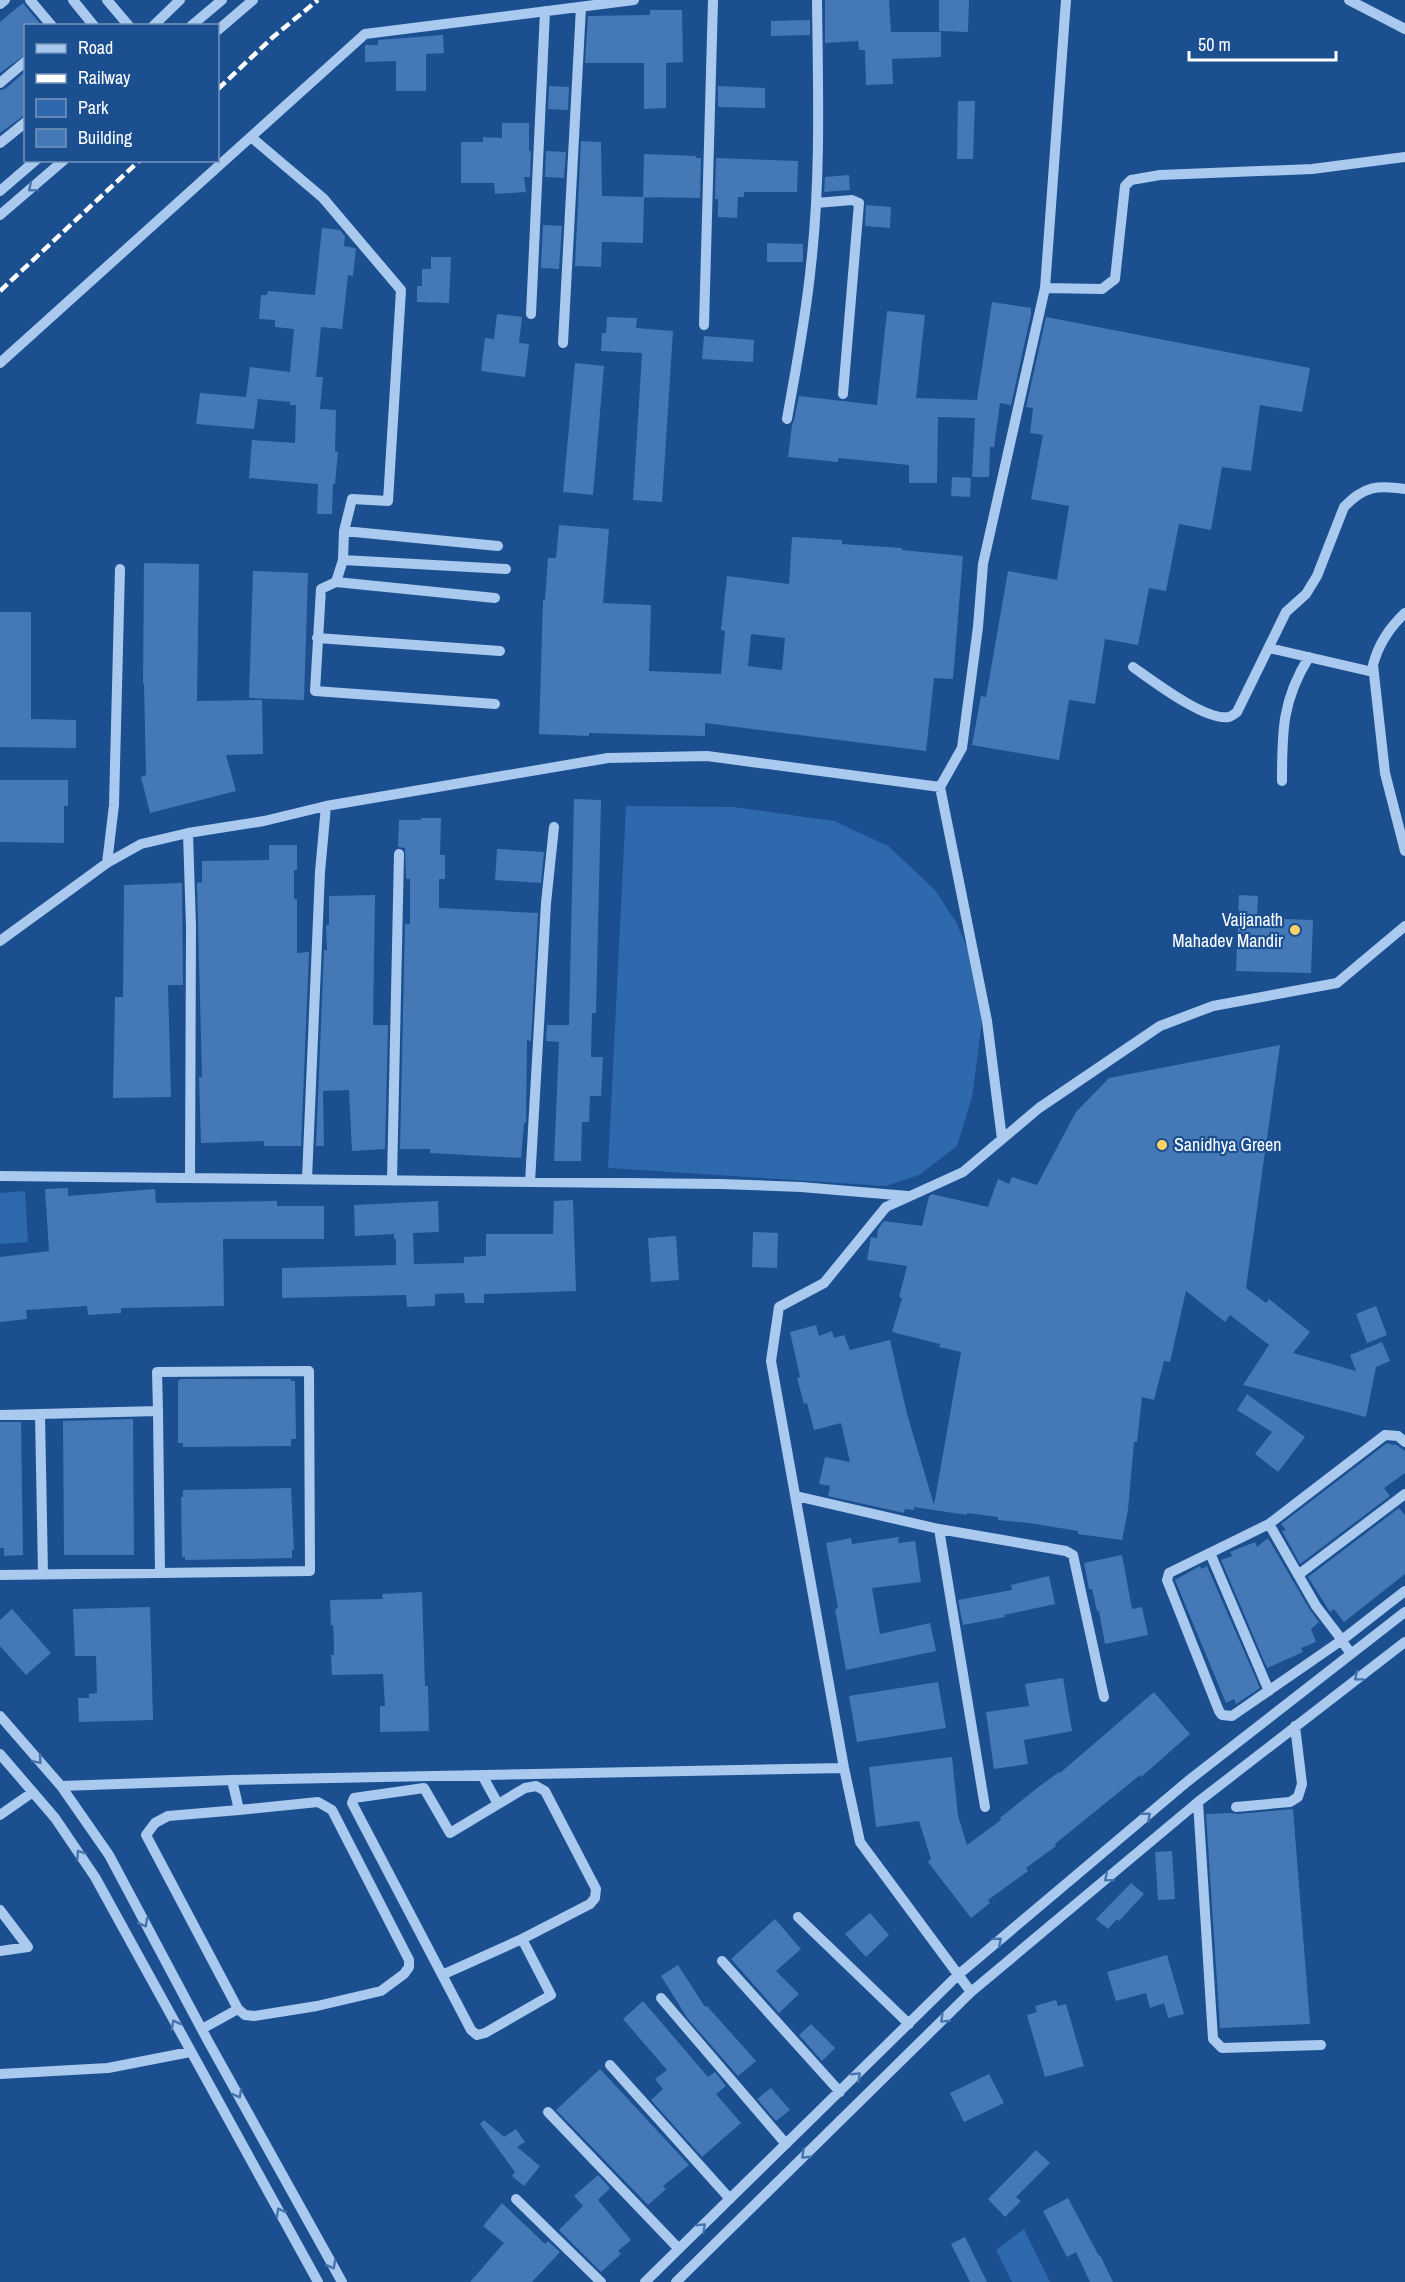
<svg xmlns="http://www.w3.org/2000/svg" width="1405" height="2282" font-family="'Archivo Narrow',sans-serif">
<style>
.green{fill:#2e69ad}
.building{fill:#4478b7;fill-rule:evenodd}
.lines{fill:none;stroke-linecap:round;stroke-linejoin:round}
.minor{stroke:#a9c9ee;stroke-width:10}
.rail{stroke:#fff;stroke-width:4.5;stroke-dasharray:10 4.5;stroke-linecap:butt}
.oneway{stroke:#4674ac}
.poi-dot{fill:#ffd166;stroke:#1b4f8f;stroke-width:2}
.labels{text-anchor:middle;stroke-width:4.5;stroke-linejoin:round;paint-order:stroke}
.poi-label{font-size:18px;fill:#fff;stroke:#1b4f8f;text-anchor:end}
</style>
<rect width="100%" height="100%" fill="#1b4f8f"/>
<path class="green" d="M626 806 734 807 834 821 888 846 935 890 956 922 986 992 972 1097 957 1146 919 1175 886 1186 608 1168Z
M25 1191 28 1242 0 1244V1193Z
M1024 2229 1050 2282H1012L996 2250Z"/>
<path class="building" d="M825 0H889L891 32H941V57L892 59 893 84 866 85 865 50H859L858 41 825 43Z
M939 0H969L968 32 939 31Z
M23 3 42 26H26V54L0 73V22Z
M650 10H682L683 62 666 63V108L644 109V63H585L588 16 650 15Z
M810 20V35L771 36V21Z
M443 35 444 53 426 54V91H396V61L365 62V45H378V40Z
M26 71V114L0 133V90L5 89Z
M549 86 569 87 568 110 548 109Z
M718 86 765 88V108L718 107Z
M958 101H975L973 159H957Z
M502 123H529V151H531L530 177H524L526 192 495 194 494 183H461V142H483V137L502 138Z
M581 141 601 142 602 196 644 197 643 243 602 242 601 267 575 266Z
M546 151 566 152 564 178 545 177Z
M644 154 696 156V158H701L700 198 643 197Z
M716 158 798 161 797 192H744V197H738L737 218 718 217V199H715Z
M849 175 850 190 824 192 825 177Z
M866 205 891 207 890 228 865 226Z
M543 225 562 226 559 269 541 268Z
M322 228 340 230 345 236 344 246 356 248 353 276 348 275 342 329 321 327 316 377H323L320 409 336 410 335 451 338 452 335 484H333L332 514H317L318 484 249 478 252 440 295 443 296 405H290V402L258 399 254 429 196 424 200 393 246 397 250 367 290 372 294 329 275 327V320L259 319 261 295H267L268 291 315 295Z
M767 243 803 244V262H767Z
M431 257H451L449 303 417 302V286H422V269H431Z
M992 302 1031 308V314L1011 405 1000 403 994 447H990L989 477H972L975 418 938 417 937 483H909V465L838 458V462L788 457 792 425 794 420 799 396 877 405 887 311 925 315 916 398 977 400Z
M497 314 522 317 519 343 529 344 525 377 481 371 485 338 494 339Z
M607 317 637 318 636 328 673 331 662 502 633 500 642 353 601 351 602 333H606Z
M1046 317 1310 368 1302 412 1260 405 1251 471 1222 467 1211 530 1179 524 1166 591 1149 588 1138 645 1105 639 1095 704 1069 700 1059 760 972 745 981 696 986 697 1008 571 1057 580 1069 506 1031 499 1043 435 1030 433 1033 408 1026 407Z
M704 336 754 340 753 362 702 359Z
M575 363 604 366 593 495 563 492Z
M952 477 971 478 970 497 951 496Z
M559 525 609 529 603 603 651 605 649 671 721 674 725 631 721 630 727 576 789 584 792 537 842 540V544L902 548V550L963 556 953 679 934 678 926 751 705 723V736L589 733V736L539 734 543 600H545L548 558H556ZM751 634 785 638 782 670 748 666Z
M144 563 199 564 197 701 262 700 263 754 226 755 236 791 150 813 141 777 146 775 144 684H143Z
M253 571 308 573 304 700 249 698Z
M0 612H31V719L76 720V748L0 747Z
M0 780H68V806H64V843L0 842Z
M574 799 601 800 596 1013H592L591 1057H603L601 1096H590L589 1122H582L581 1161H554L559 1042 546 1041 547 1025H569Z
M421 818H441L440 855H445V879H439V908L538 913 531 1041 527 1040 526 1123H524L521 1158 430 1153V1149H400L405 924H410V879H406L405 848 398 847 399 820H421Z
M269 845H297V870H294V899H297V953L309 952 301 1146H264V1141L201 1143 199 1077H202L197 883 202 882V861L269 860Z
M497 849 544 852 541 883 495 880Z
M182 883 183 985H168L171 1097 113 1098 115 997H123L124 885Z
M375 895 373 1025H388L385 1149 352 1151 349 1090 323 1091 324 1146H316L324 950H327L326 925H329V896Z
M1239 895 1258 896 1257 918 1313 920 1311 973 1236 971Z
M1280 1045 1246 1288 1266 1303 1269 1299 1310 1332 1293 1353 1356 1371 1350 1355 1382 1342 1390 1361 1376 1367 1366 1417 1243 1385 1269 1345 1230 1315 1225 1322 1186 1291 1170 1362 1164 1361 1154 1400 1142 1397 1137 1442H1134L1128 1510 1122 1540 1078 1534V1531L1029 1523 998 1520V1517L967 1513V1515L914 1507V1510L905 1509 904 1513 828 1496 830 1486 819 1484 825 1457 850 1462 841 1423 814 1430 807 1403 804 1404 797 1378 800 1377 790 1332 816 1325 819 1336 832 1331 834 1338 844 1335 850 1350 890 1340 907 1414 934 1505 961 1352 939 1347 940 1344 892 1332 902 1298 899 1297 907 1266 867 1260 871 1237 877 1238 878 1229 884 1221 922 1226 929 1196 932 1194 988 1207 998 1179 1009 1184 1012 1177 1037 1185 1076 1112 1109 1078Z
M68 1188V1196L155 1189 156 1203 277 1201V1206H324V1239H223L224 1306 121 1308V1313L88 1315 87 1306 26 1310 27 1319 0 1322V1257L49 1251 45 1189Z
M573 1200 576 1291 484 1294V1303H465L464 1293 435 1294V1306L407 1307 406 1295 282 1298V1268L396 1265V1239H394V1234L355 1236 354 1205 438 1201 439 1232 413 1233 414 1264 464 1263V1257L486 1256V1234H553L554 1201Z
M753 1232 778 1233 777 1268 752 1267Z
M676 1236 679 1280 651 1282 648 1238Z
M1376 1306 1387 1335 1367 1343 1356 1314Z
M181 1379H291V1381H295L296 1439H291V1446L183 1447V1443H178V1381Z
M1247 1394 1305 1437 1278 1472 1255 1454 1272 1432 1237 1410Z
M133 1419 134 1555H64L63 1421Z
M0 1422H21L23 1555 4 1556V1548H0Z
M1387 1443 1393 1445 1395 1444 1405 1451V1473L1384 1488 1390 1496 1300 1564 1282 1531 1286 1530 1281 1524Z
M291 1488 294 1550H292V1558L185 1560V1557H182L181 1497H183V1490Z
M1399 1508 1405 1515V1574L1344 1622 1334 1609 1330 1612 1308 1577Z
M899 1537 898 1543 915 1541 921 1582 872 1588 880 1634 930 1623 936 1651 846 1670 835 1609 838 1608 826 1543 851 1538 852 1544Z
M1268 1538 1310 1610 1319 1622 1311 1629 1316 1642 1301 1648 1303 1652 1267 1668 1221 1560 1232 1556 1230 1552 1255 1542 1257 1547Z
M1122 1555 1132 1609 1142 1607 1148 1635 1105 1644 1099 1611H1097L1092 1589H1089L1084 1563Z
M1200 1566 1201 1569 1207 1566 1260 1688 1236 1704 1234 1699 1226 1703 1175 1580Z
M1049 1576 1055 1604 1004 1615 1005 1617 963 1625 958 1600 1012 1590 1011 1585Z
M422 1592 425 1686H428L429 1731 380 1732V1706H385L383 1674 332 1675 331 1655H334V1641L333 1625H331L330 1600 383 1599 382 1594Z
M150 1607 153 1720 79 1722 78 1698H89V1694L97 1693 96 1656H75L73 1609Z
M12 1609 51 1653 26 1675 0 1646V1620Z
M1063 1678 1072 1731 1024 1740 1028 1764 994 1769 986 1712 1029 1706 1025 1684Z
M938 1682 946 1728 857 1742 849 1696Z
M1154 1692 1190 1734 1141 1777 1140 1775 1055 1844 1056 1846 1026 1868 1028 1871 988 1900 990 1903 971 1918 928 1862 931 1859 919 1821 876 1827 869 1767 952 1757 958 1816 967 1845 1001 1820 1000 1818 1037 1788 1059 1772 1060 1773Z
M1293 1809 1310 2024 1220 2028 1206 1814 1231 1813 1237 1814Z
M1172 1851 1175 1899 1158 1900 1155 1852Z
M1131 1883 1144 1894 1119 1921 1117 1919 1108 1929 1096 1919Z
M870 1913 889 1935 866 1957 845 1934Z
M775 1919 801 1949 776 1971 799 1994 779 2013 731 1959Z
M1167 1955 1184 2014 1168 2018 1164 2003 1150 2008 1146 1993 1116 2001 1107 1972Z
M678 1965 705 2007 707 2006 756 2061 738 2076 688 2019 661 1976Z
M1056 2000 1058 2006 1066 2004 1084 2066 1045 2077 1027 2015 1037 2012 1035 2006Z
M643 2001 708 2077 715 2072 726 2086 716 2094 741 2123 702 2157 651 2100 663 2089 655 2079 667 2070 623 2019Z
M811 2024 835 2048 822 2061 799 2035Z
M600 2069 689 2165 663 2186 666 2189 648 2205 556 2110Z
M989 2074 1004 2103 964 2122 950 2093Z
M771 2088 790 2110 776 2121 757 2099Z
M484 2120 504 2137 516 2129 525 2142 517 2147 540 2166 524 2186 512 2176 515 2172 480 2124Z
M1036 2150 1050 2163 1016 2197 1021 2201 1005 2217 988 2199Z
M598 2175 610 2188 598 2200 631 2240 618 2251 621 2254 601 2272 559 2230 583 2206 574 2196Z
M1068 2198 1099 2256 1100 2255 1113 2282H1090L1076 2252 1067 2257 1043 2211Z
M502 2203 545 2244 548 2241 560 2252 532 2282H470L504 2243 483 2226Z
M965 2237 987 2282H970L951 2244Z"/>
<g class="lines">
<path class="minor" d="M30 0 52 26
M73 0 94 26
M107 0 129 26
M1349 0 1405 29
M0 4 5 0
M153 26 180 0
M191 26 222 0
M218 30 253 0
M0 83 26 61
M251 137 323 198 401 290 388 501 352 499 344 531 343 560 336 582 321 589 315 691 495 704
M0 143 26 122
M0 191 36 160
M816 203 852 200 859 203 843 394
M0 215 64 160
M1045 288 1102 289 1115 279 1125 186 1131 180 1160 175 1312 169 1405 157
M531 314 545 11
M704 325 713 0
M563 343 581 7
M0 363 365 34 634 0
M787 419C796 368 806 317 811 265 821 177 818 88 817 0
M344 531 498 546
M343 560 506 569
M336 582 495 598
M1405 613C1390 627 1378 646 1373 665L1385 773 1405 851
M317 638 500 651
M1269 648 1373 672
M1133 667C1153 681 1205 721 1229 717 1230 717 1236 713 1237 712L1286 612 1306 594 1317 576 1344 507C1364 486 1377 485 1405 489
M1282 781C1282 732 1282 700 1309 657
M940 787 987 1021 1002 1139
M188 833 191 927 190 1178
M107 863 114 805 120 569
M0 941 107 863 141 844 188 833 264 821 326 806 608 758 707 756 940 787 962 748 978 627 983 564 1045 288 1066 0
M0 1176 721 1184 801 1187 908 1196
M307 1179 320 872 326 806
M392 1180 399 854
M530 1182 546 903 554 827
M158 1411 160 1573
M40 1414 43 1574
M0 1415 158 1411 157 1372 309 1371 310 1571 0 1575
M796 1496 939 1529 985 1807
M1269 1524 1385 1435 1398 1436 1405 1442
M939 1529 1066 1551 1073 1555 1104 1697
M1210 1553 1269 1691
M1298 1575 1405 1494
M1351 1653 1346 1647 1342 1640 1316 1606 1269 1524 1169 1573 1167 1580 1219 1711 1222 1715 1232 1716 1342 1640 1405 1591
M0 1716 61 1786 109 1855 208 2041 342 2282
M0 1754 55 1818 95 1877 318 2282
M482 1775 498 1804
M232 1780 239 1810 318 1802 332 1810 409 1960V1967L404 1974 381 1991 317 2006 254 2016 245 2015 238 2009 146 1835 155 1823 168 1816 239 1810
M61 1786 232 1780 844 1768
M536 1786 545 1791 596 1889 595 1898 590 1904 522 1939 551 1995 485 2033 477 2035 471 2030 352 1803 354 1798 424 1788 450 1833 525 1788Z
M1198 1802 1213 2039 1222 2048 1321 2045
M1236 1807 1290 1802 1298 1797 1302 1784 1295 1726
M0 1815 33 1792
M0 1910 28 1947 0 1951
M798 1917 909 2024
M722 1961 840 2092
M442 1975 522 1939
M971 1992 860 1842 844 1768 771 1361 779 1307 824 1283 886 1207 963 1172 1039 1108 1160 1026 1213 1006 1337 983 1405 926
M661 1998 786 2144
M202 2029 238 2009
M610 2065 730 2199
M0 2074 108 2068 190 2052
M548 2112 679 2249
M516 2199 601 2282
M645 2282 958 1975 1188 1781 1405 1612
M676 2282 971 1992 1198 1802 1405 1642"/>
<path class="rail" d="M218 89 273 37 318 0
M0 291 140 160"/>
</g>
<defs><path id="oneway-chevron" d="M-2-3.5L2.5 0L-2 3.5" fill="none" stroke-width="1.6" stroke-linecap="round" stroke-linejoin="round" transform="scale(1.5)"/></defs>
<g class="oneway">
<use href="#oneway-chevron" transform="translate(32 188) rotate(140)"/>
<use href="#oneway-chevron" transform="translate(1358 1677) rotate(143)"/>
<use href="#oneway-chevron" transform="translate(38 1760) rotate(49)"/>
<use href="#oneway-chevron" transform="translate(1147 1816) rotate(-40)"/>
<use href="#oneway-chevron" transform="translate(80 1854) rotate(-124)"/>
<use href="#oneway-chevron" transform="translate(1108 1878) rotate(140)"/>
<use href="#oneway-chevron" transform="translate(144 1923) rotate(62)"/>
<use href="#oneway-chevron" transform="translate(998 1941) rotate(-40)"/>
<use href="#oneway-chevron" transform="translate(944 2019) rotate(136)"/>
<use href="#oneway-chevron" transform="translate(175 2024) rotate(-118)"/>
<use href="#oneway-chevron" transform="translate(857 2076) rotate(-44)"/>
<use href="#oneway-chevron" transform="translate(238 2094) rotate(61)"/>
<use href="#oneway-chevron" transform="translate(805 2155) rotate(136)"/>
<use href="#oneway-chevron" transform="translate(280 2212) rotate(-119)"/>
<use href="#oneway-chevron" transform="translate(702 2227) rotate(-44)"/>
<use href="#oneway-chevron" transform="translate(332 2265) rotate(61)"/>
</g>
<g class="poi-dot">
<circle cx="1295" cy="930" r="6"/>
<circle cx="1162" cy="1145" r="6"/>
</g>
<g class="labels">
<g class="poi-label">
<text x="1283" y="926">Vaijanath<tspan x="1283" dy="21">Mahadev Mandir</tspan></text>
<text x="1174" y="1151" text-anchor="start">Sanidhya Green</text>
</g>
</g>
<rect x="24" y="24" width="195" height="138" fill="#1b4f8f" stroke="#7695bc" stroke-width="1.5"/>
<rect x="36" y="44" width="30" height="9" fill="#a9c9ee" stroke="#7695bc" stroke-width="1.5"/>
<text x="78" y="54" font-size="18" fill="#ffffff">Road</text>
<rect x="36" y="74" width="30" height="9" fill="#ffffff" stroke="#7695bc" stroke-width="1.5"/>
<text x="78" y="84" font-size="18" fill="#ffffff">Railway</text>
<rect x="36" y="99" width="30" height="18" fill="#2e69ad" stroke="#7695bc" stroke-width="1.5"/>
<text x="78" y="114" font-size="18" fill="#ffffff">Park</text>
<rect x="36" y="129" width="30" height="18" fill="#4478b7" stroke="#7695bc" stroke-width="1.5"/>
<text x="78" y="144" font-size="18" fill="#ffffff">Building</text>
<path d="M1189 51v9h147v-9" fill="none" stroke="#ffffff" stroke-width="3"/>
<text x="1198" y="51" font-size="18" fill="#ffffff" stroke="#1b4f8f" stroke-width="4.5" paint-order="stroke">50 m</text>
</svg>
